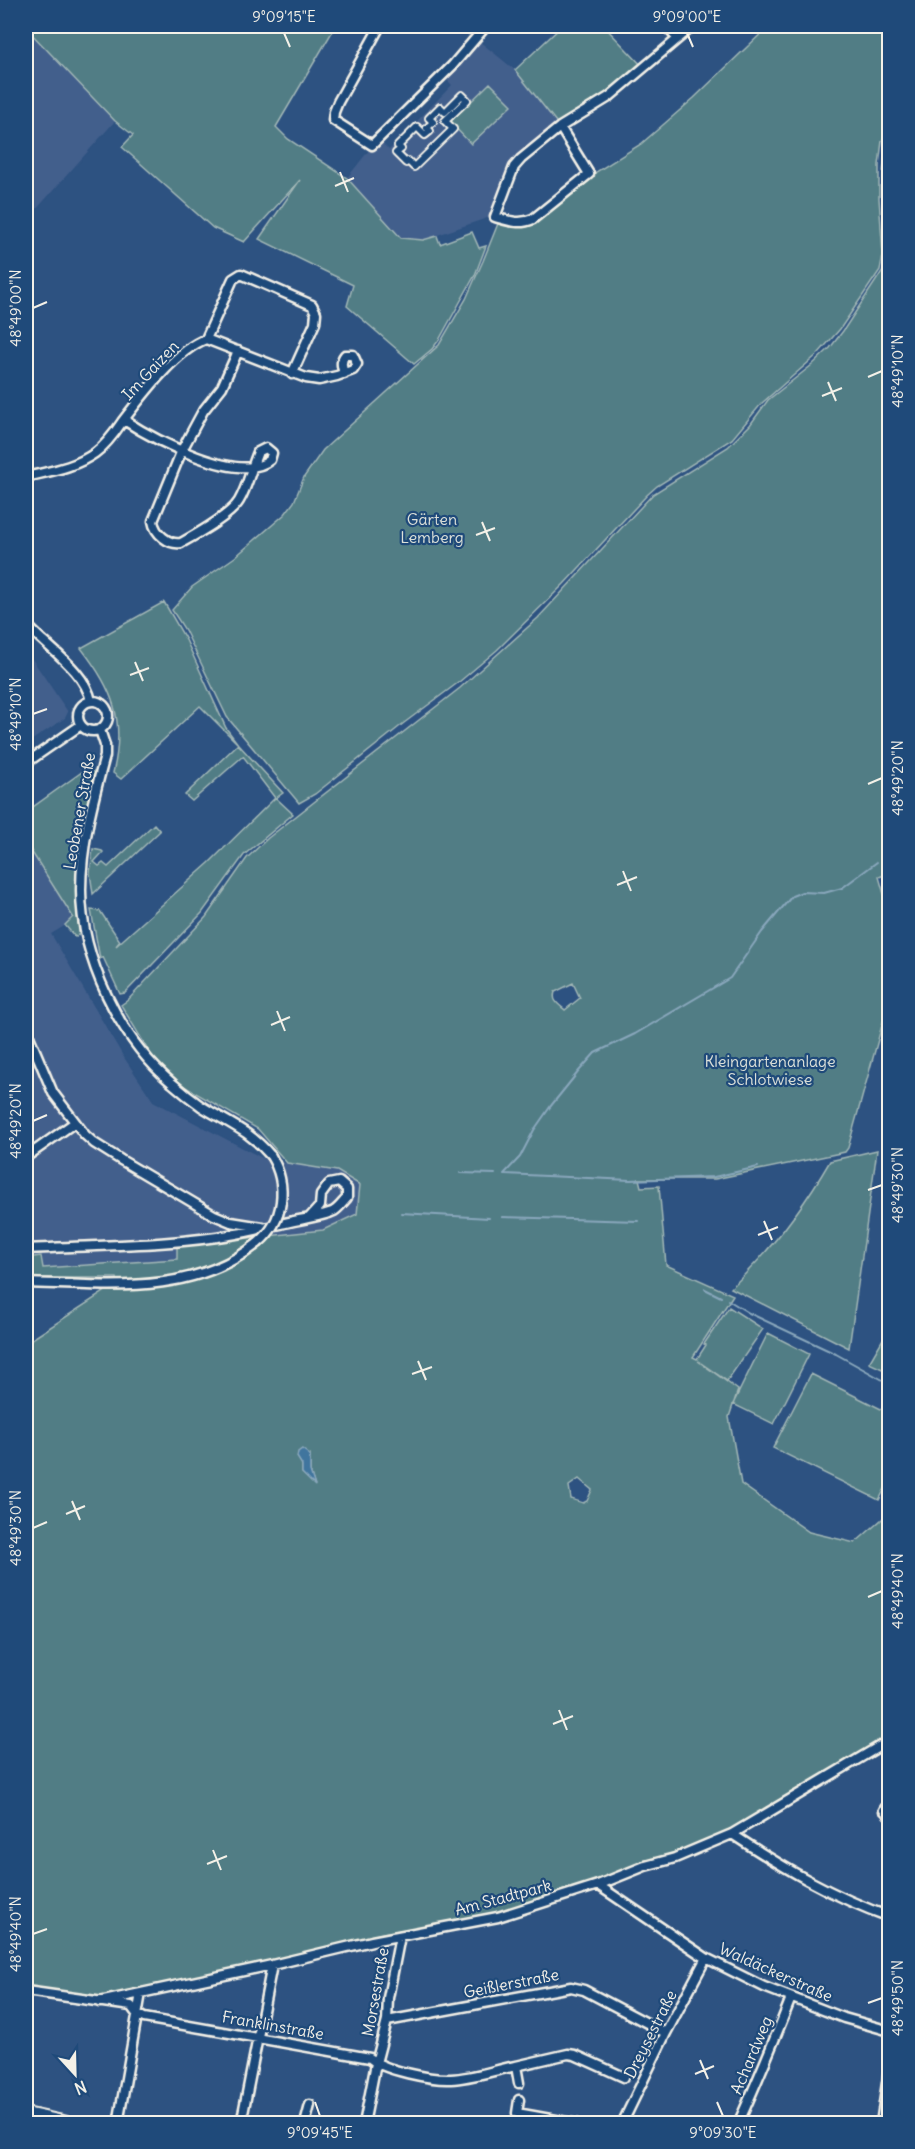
<svg xmlns="http://www.w3.org/2000/svg" width="915" height="2149" font-family="Delius,sans-serif">
<style>
.built{fill:#425f8c}
.green{fill:#517d85;stroke:#a2b7b6;stroke-width:1.5;fill-rule:evenodd}
.water{fill:#41759e;stroke:#89a7bc;stroke-width:1.5}
.lines{fill:none;stroke-linecap:round;stroke-linejoin:round}
.stream{stroke:#89a7bc;stroke-width:2}
.pedestrian-casing{stroke:#f4f1e8;stroke-width:10}
.minor-casing{stroke:#f4f1e8;stroke-width:13}
.secondary-casing{stroke:#f4f1e8;stroke-width:16}
.pedestrian{stroke:#1f4a7a;stroke-width:6}
.minor{stroke:#1f4a7a;stroke-width:8}
.secondary{stroke:#1f4a7a;stroke-width:12}
.minor-bridge-casing{stroke:#f4f1e8;stroke-width:13;stroke-linecap:butt}
.minor-bridge{stroke:#1f4a7a;stroke-width:8}
.ticks{fill:none;stroke:#f4f1e8;stroke-width:2}
.labels{text-anchor:middle;stroke-width:4.5;stroke-linejoin:round;paint-order:stroke}
.street-label{font-size:16px;fill:#f4f1e8;stroke:#1f4a7a}
.park-label{font-size:16px;fill:#dce0d9;stroke:#1f4a7a}
.neatline{fill:none;stroke:#f4f1e8;stroke-width:2}
.ticks-label{font-size:15px;text-anchor:middle;fill:#f4f1e8}
</style>
<rect width="100%" height="100%" fill="#2d5281"/>
<filter id="ink" filterUnits="userSpaceOnUse"><feTurbulence type="fractalNoise" baseFrequency=".0167" numOctaves="2"/><feDisplacementMap in="SourceGraphic" scale="12" xChannelSelector="R" yChannelSelector="G"/><feConvolveMatrix kernelMatrix="1 2 1 2 8 2 1 2 1" color-interpolation-filters="sRGB"/></filter>
<g filter="url(#ink)">
<path class="built" d="M26 28 115 121 26 221Z
M479 41 515 70 560 127 521 159 495 217 487 218 423 240 401 238 347 178 378 139 389 150 452 85 446 79Z
M26 650 68 712 65 718 26 744Z
M26 835 76 919 51 934 123 1056 153 1101 266 1160 337 1171 361 1185 357 1214 323 1230 178 1246 177 1259 43 1268 42 1255 26 1257Z"/>
<path class="green" d="M26 26H333L335 27 276 127 288 139 347 178 401 238 423 240 437 236 440 244 472 232 479 248 486 246 475 275 439 340 432 349 414 364 347 306 353 285 259 239 300 180 244 242 213 228 122 147 133 135 115 121 26 28Z
M562 26H604L644 68 560 127 515 70Z
M769 26H889V126L882 141 879 165V198L883 255 880 270 840 329 818 354 762 403 732 439 657 486 647 495 564 584 497 650 459 682 404 723 315 794 299 803 227 717 185 630 172 610 192 587 235 557 285 514 294 502 304 477 323 450 439 345 466 299 483 261 499 221 521 225 588 177 641 144 694 98Z
M490 83 512 105 471 144 450 122Z
M889 140V882L887 874 879 877 889 911V1000L848 1148 845 1152 715 1179H639L641 1187 659 1186 666 1265 733 1295 693 1357 697 1359 706 1345 704 1344 729 1307 763 1329 727 1381 698 1361 738 1390 729 1417 741 1484 809 1532 855 1543 889 1513V1740H883L734 1830 680 1853 499 1913 383 1933 273 1961 140 1988 97 1999 31 1990 26 1982V1343L118 1283 117 1278H26V1258L41 1256 43 1268 177 1259V1246L323 1230 357 1214 360 1185 337 1171 287 1163 258 1129 175 1081 152 1056 121 1005 128 1000 206 917 247 858 268 838 460 688 538 618 653 494 728 447 750 425 768 400 812 365 830 348 843 331 885 267 887 258C886 222 877 174 889 140ZM573 983 580 998 565 1010C558 1004 552 1001 555 992ZM310 1455V1471L314 1484 302 1473V1465ZM579 1479 592 1490 587 1501 583 1503 571 1499 569 1486Z
M164 602 186 640 226 728 238 744 283 793 276 798 293 814 244 855 202 913 125 993 120 994 103 957 100 959 91 910 100 911 120 941 116 946 209 863 275 798 243 756 192 801 185 795 238 744 200 706 121 779 113 773C126 720 113 689 81 648Z
M86 769 96 772 77 843 76 890 79 934 75 937 65 925 73 917 26 843V812Z
M154 824 160 831 93 894 90 873 93 849 102 851 103 852 94 862 99 866 103 863 108 867Z
M877 1150 849 1348 731 1288C769 1252 804 1206 830 1161Z
M887 1332H889V1372L869 1363Z
M768 1333 809 1354 774 1424 733 1404Z
M811 1374 889 1413V1481L879 1500 773 1448Z"/>
<path class="water" d="M302 1449 310 1455V1471L315 1486 302 1473V1465L297 1457 298 1452Z"/>
<g class="lines">
<path class="stream" d="M885 859 890 856
M460 1173 495 1174
M504 1174 520 1157 534 1130 550 1107 579 1071 595 1053 635 1034 730 978 762 932 792 896 802 892 824 893 842 888 877 862
M505 1174 630 1180 714 1177 758 1167
M401 1213 489 1218
M502 1217 638 1221
M705 1289 721 1297
M728 1300 749 1313 836 1354 890 1384"/>
<defs>
<path id="pedestrian" d="M462 95 467 100 445 121 453 129 414 167 408 161 406 163 396 153 401 149 398 146 417 127 425 135 430 131 427 128 433 122 429 118 440 107 445 112Z"/>
<path id="minor" d="M380 26 338 102 334 112 333 120 372 145 452 66 486 26
M466 26 479 33
M666 26 677 38
M560 127 589 174 533 219C520 225 509 221 495 217L514 167 521 159 560 127 609 97 693 26
M206 339 233 279 241 274 312 305 316 313 315 323 292 374
M124 420C153 439 239 485 270 460L272 453 266 448 258 452C251 468 248 486 239 501 230 516 197 534 181 543 169 545 155 534 153 521L182 450 203 411 222 387 238 351
M26 477C50 471 74 468 95 453 106 445 114 434 122 422 142 396 176 350 206 339L306 378 319 380 337 376 353 370 357 364 353 355H345C340 361 342 367 344 374
M26 624C46 647 85 670 91 701
M78 716a15 15 0 1 1 30 0a15 15 0 1 1-30 0Z
M100 730 105 745V756C93 800 81 845 81 890 81 959 120 1039 172 1083 181 1091 191 1099 201 1106 228 1123 249 1130 271 1156
M26 763 81 725
M26 1029 53 1093 85 1135 94 1143 121 1160 214 1215 231 1222 262 1227
M26 1157 74 1123
M26 1249C94 1245 169 1246 236 1234 251 1232 266 1227 281 1224 295 1220 322 1217 334 1211 339 1208 343 1202 347 1198V1189L339 1182 329 1184 321 1195 320 1206 310 1217
M26 1283C105 1285 192 1297 258 1243
M890 1801 884 1810 890 1816
M732 1834C782 1867 833 1897 890 1917
M598 1885 706 1958 764 1987 844 2018 890 2031
M26 1991 131 2006 137 2014 144 2018 370 2058C382 2070 433 2080 451 2079 472 2078 495 2070 516 2066L519 2083
M99 2002 272 1965 372 1941 498 1917 598 1885 645 1866 675 1858 732 1834 880 1746H887L890 1749
M387 2021 571 1987 584 1990 666 2033
M516 2066 568 2054 575 2055 624 2077
M519 2100 517 2113 578 2124
M118 2124 141 1993
M241 2124 272 1965
M305 2124 310 2105
M364 2124 376 2063 387 2021 388 1998 400 1936
M622 2124 666 2033 706 1958
M738 2124C757 2082 774 2041 791 1998
M881 2124 890 2062"/>
<path id="secondary" d="M26 2114 72 2124"/>
</defs>
<use href="#pedestrian" class="pedestrian-casing"/>
<use href="#minor" class="minor-casing"/>
<use href="#secondary" class="secondary-casing"/>
<use href="#pedestrian" class="pedestrian"/>
<use href="#minor" class="minor"/>
<use href="#secondary" class="secondary"/>
<defs>
<path id="minor-bridge" d="M258 1243C285 1221 288 1184 271 1156"/>
</defs>
<use href="#minor-bridge" class="minor-bridge-casing"/>
<use href="#minor-bridge" class="minor-bridge"/>
</g>
</g>
<path class="ticks" d="M284 33 290 47M687 33 693 47M340 172 348 192M335 186 354 178M33 308 47 302M868 377 882 371M828 382 836 401M822 396 842 388M482 522 490 541M476 535 495 528M135 662 143 681M130 675 149 668M33 714 47 709M868 784 882 778M623 871 631 891M617 885 637 877M277 1011 285 1031M271 1025 290 1017M33 1121 47 1115M868 1190 882 1185M764 1221 772 1240M758 1235 778 1227M418 1361 426 1380M412 1374 432 1367M72 1501 80 1520M66 1514 85 1506M33 1528 47 1522M868 1597 882 1591M559 1710 567 1730M553 1724 573 1716M213 1850 221 1870M207 1864 227 1856M33 1934 47 1929M868 2003 882 1998M700 2060 708 2079M695 2074 714 2066M315 2102 320 2116M717 2102 723 2116"/>
<g class="labels">
<g class="street-label">
<text transform="translate(150 370) rotate(-47)" y="6">Im Gaizen</text>
<text transform="translate(79 811) rotate(-80)" y="6">Leobener Straße</text>
<text transform="translate(503 1897) rotate(-15)" y="6">Am Stadtpark</text>
<text transform="translate(776 1972) rotate(24)" y="6">Waldäckerstraße</text>
<text transform="translate(511 1983) rotate(-11)" y="6">Geißlerstraße</text>
<text transform="translate(375 1992) rotate(-80)" y="6">Morsestraße</text>
<text transform="translate(273 2025) rotate(10)" y="6">Franklinstraße</text>
<text transform="translate(650 2034) rotate(-63)" y="6">Dreysestraße</text>
<text transform="translate(751 2055) rotate(-67)" y="6">Achardweg</text>
</g>
<g class="park-label">
<text x="432" y="525">Gärten<tspan x="432" dy="18">Lemberg</tspan></text>
<text x="770" y="1067">Kleingartenanlage<tspan x="770" dy="18">Schlotwiese</tspan></text>
</g>
</g>
<rect width="915" height="2149" fill="none" stroke="#1f4a7a" stroke-width="66"/>
<g transform="translate(75 2074) rotate(158)" stroke="#1f4a7a" stroke-width="4.5" paint-order="stroke">
<path d="M0-4.5L10 22L0 15L-10 22Z" fill="#f4f1e8"/>
<text y="-9" font-size="16" font-weight="bold" text-anchor="middle" fill="#f4f1e8">N</text>
</g>
<rect x="33" y="33" width="849" height="2083" class="neatline"/>
<g class="ticks-label">
<text x="284" y="22">9°09'15"E</text>
<text x="687" y="22">9°09'00"E</text>
<text transform="translate(16 308) rotate(-90)" y="5">48°49'00"N</text>
<text transform="translate(898 371) rotate(-90)" y="5">48°49'10"N</text>
<text transform="translate(16 714) rotate(-90)" y="5">48°49'10"N</text>
<text transform="translate(898 778) rotate(-90)" y="5">48°49'20"N</text>
<text transform="translate(16 1121) rotate(-90)" y="5">48°49'20"N</text>
<text transform="translate(898 1185) rotate(-90)" y="5">48°49'30"N</text>
<text transform="translate(16 1528) rotate(-90)" y="5">48°49'30"N</text>
<text transform="translate(898 1591) rotate(-90)" y="5">48°49'40"N</text>
<text transform="translate(16 1934) rotate(-90)" y="5">48°49'40"N</text>
<text transform="translate(898 1998) rotate(-90)" y="5">48°49'50"N</text>
<text x="320" y="2138">9°09'45"E</text>
<text x="723" y="2138">9°09'30"E</text>
</g>
</svg>
